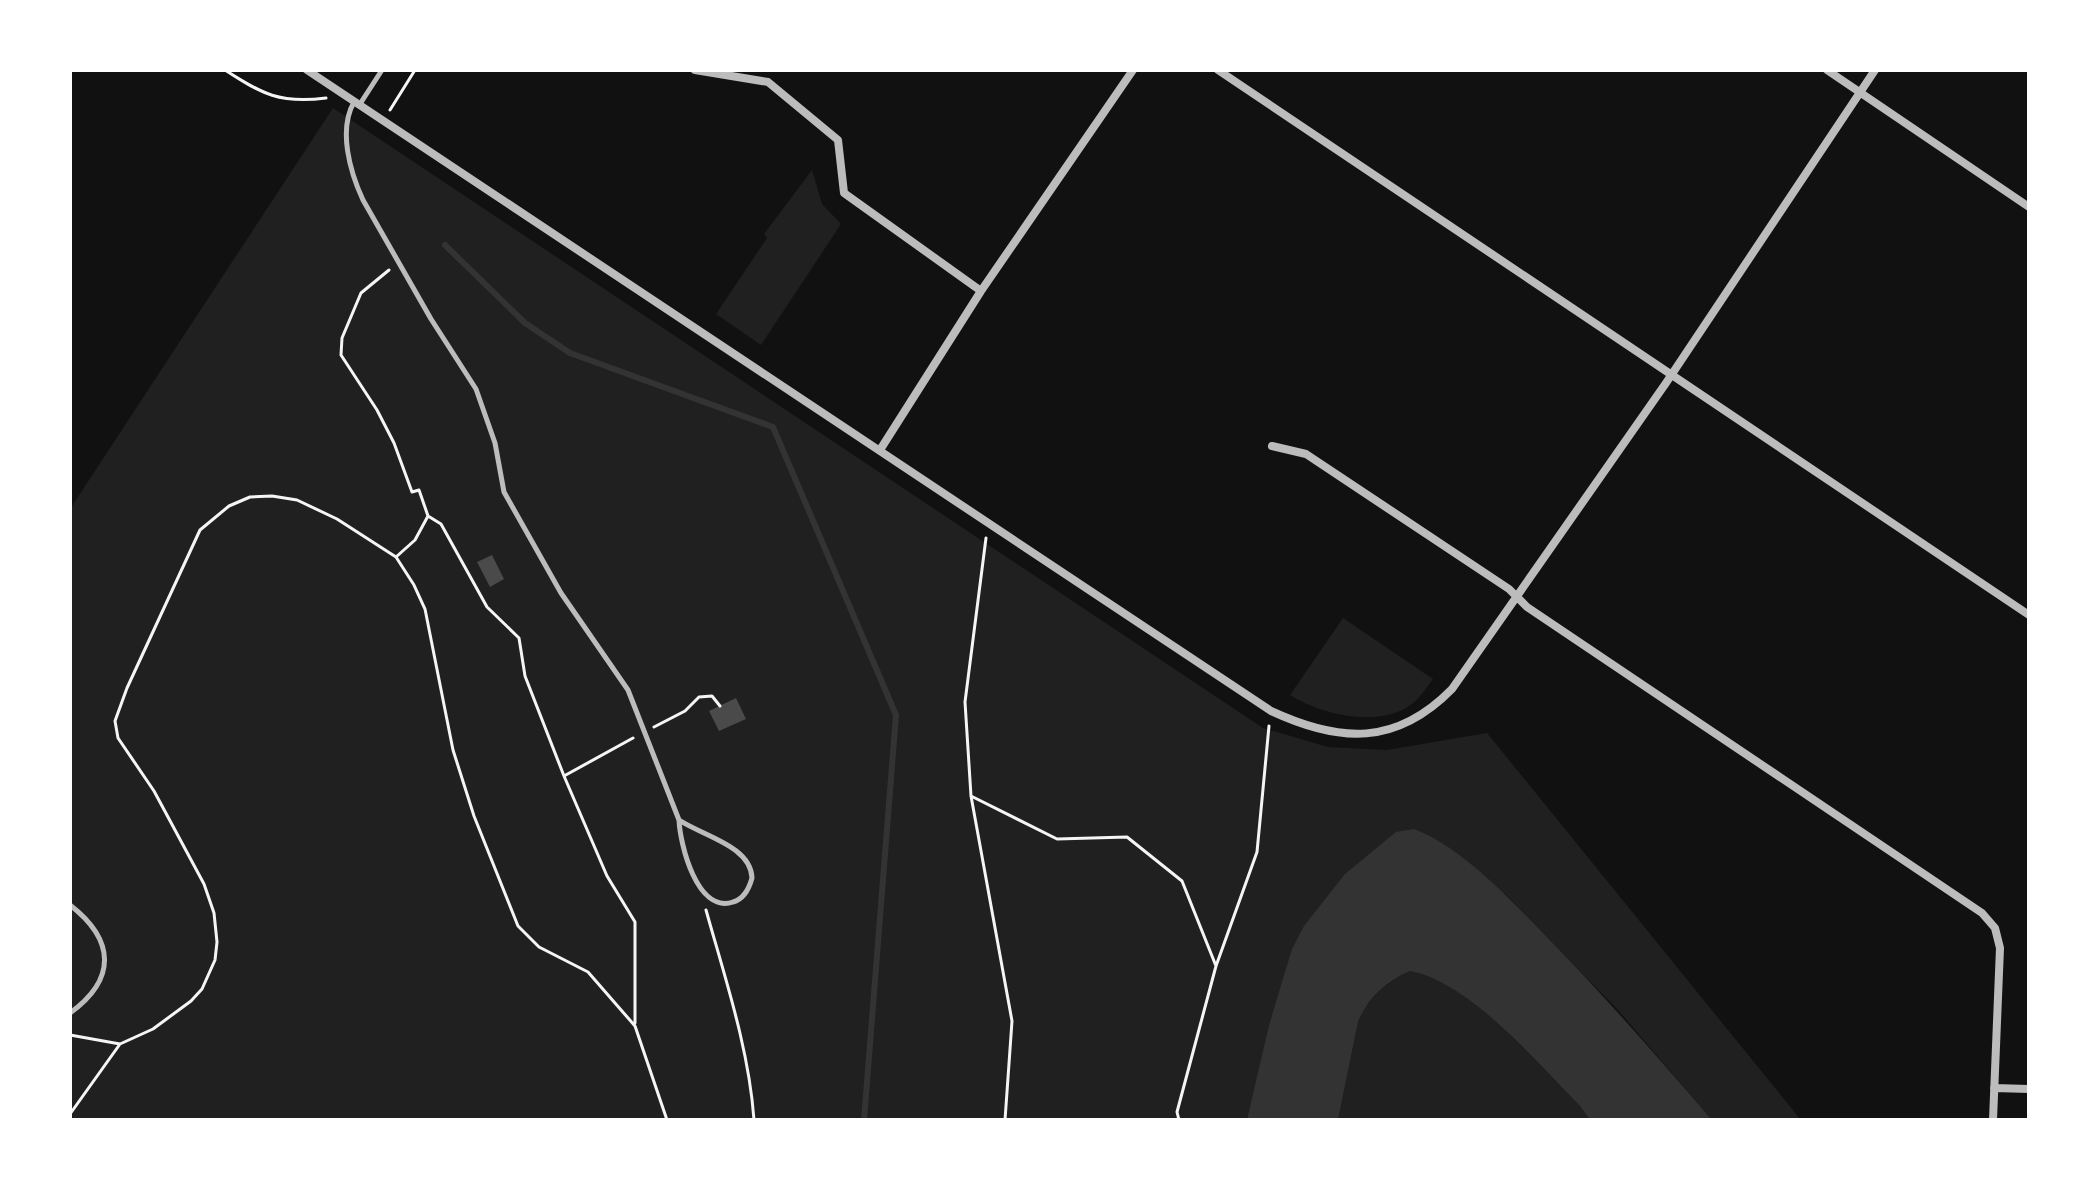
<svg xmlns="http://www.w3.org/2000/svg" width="2099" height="1190" font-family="'Public Sans',sans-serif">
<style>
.green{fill:#202020}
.water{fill:#333}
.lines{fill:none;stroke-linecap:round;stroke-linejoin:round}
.stream{stroke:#333;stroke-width:6}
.building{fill:#4a4a4a}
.path{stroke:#f5f5f5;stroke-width:3}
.service{stroke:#bcbcbc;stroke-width:5}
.minor{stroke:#bcbcbc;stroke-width:8}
</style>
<rect width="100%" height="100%" fill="#111"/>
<path class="green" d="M333 108 1263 728 1328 747 1387 750 1487 733 1801 1120H1712L1618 1010 1504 893 1281 987 1269 1025 1248 1120H70V509Z
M812 170 822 204 841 224 761 345 716 314 767 238 764 234Z
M1343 618 1433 679C1424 691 1416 704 1402 710 1369 726 1319 713 1290 695Z
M1410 971C1472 983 1535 1062 1580 1106L1590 1120H1338L1358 1022C1368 997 1386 983 1410 971Z"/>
<path class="water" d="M1414 829C1460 846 1509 898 1543 933 1602 993 1657 1056 1712 1120H1590L1580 1106C1536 1062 1471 983 1410 971 1386 982 1368 997 1358 1022L1338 1120H1247L1269 1025 1292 949 1304 926 1345 874 1396 832Z"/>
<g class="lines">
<path class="stream" d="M445 245 525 323 570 353 773 427 896 715 864 1120"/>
</g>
<path class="building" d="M492 555 504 579 490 587 477 562Z
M736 698 746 719 719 731 709 711Z"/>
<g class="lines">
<path class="path" d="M225 70C262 94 280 104 326 98
M390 110 415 70
M389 270 361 293 342 338 341 355 377 410 394 443 412 492 419 490 428 516
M986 538 965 702 971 796 1012 1021 1005 1120
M396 557 415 540 428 516 441 524 487 607 519 638 525 676 564 776 607 876 635 922V1023
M654 727 685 711 699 697 712 696 720 706
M564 776 633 738
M971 796 1057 839 1127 837 1182 881 1216 966
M706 910C725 978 749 1049 754 1120
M70 1035 120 1044
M70 1114 120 1044 153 1029 191 1001 202 989 215 960 217 942 214 913 204 884 154 791 118 738 115 721 127 688 200 530 229 506 250 497 272 496 297 500 337 519 396 557 414 585 425 609 453 750 474 816 518 926 539 947 588 972 635 1026 667 1120
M1179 1120 1177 1112 1216 966 1257 852 1269 726"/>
<path class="service" d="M354 102C338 130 350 172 363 200L431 319 476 389 495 443 504 492 561 593 628 690 679 820C680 844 697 914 733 902 744 899 749 889 752 878 751 846 703 836 679 820
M360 104 382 70
M70 905C115 940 117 979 70 1013"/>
<path class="minor" d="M307 70 1271 711C1340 743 1396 746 1452 689L1666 383 1875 70
M695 70 768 82 838 140 844 193 981 291
M1218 70 2029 615
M1827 70 2029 207
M1272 446 1306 454 1509 589 1527 607 1982 913 1995 928 2000 948 1993 1120
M880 450 981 291 1133 70
M1994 1088 2029 1089"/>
</g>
<rect width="2099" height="1190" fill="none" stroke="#ffffff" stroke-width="144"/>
</svg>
